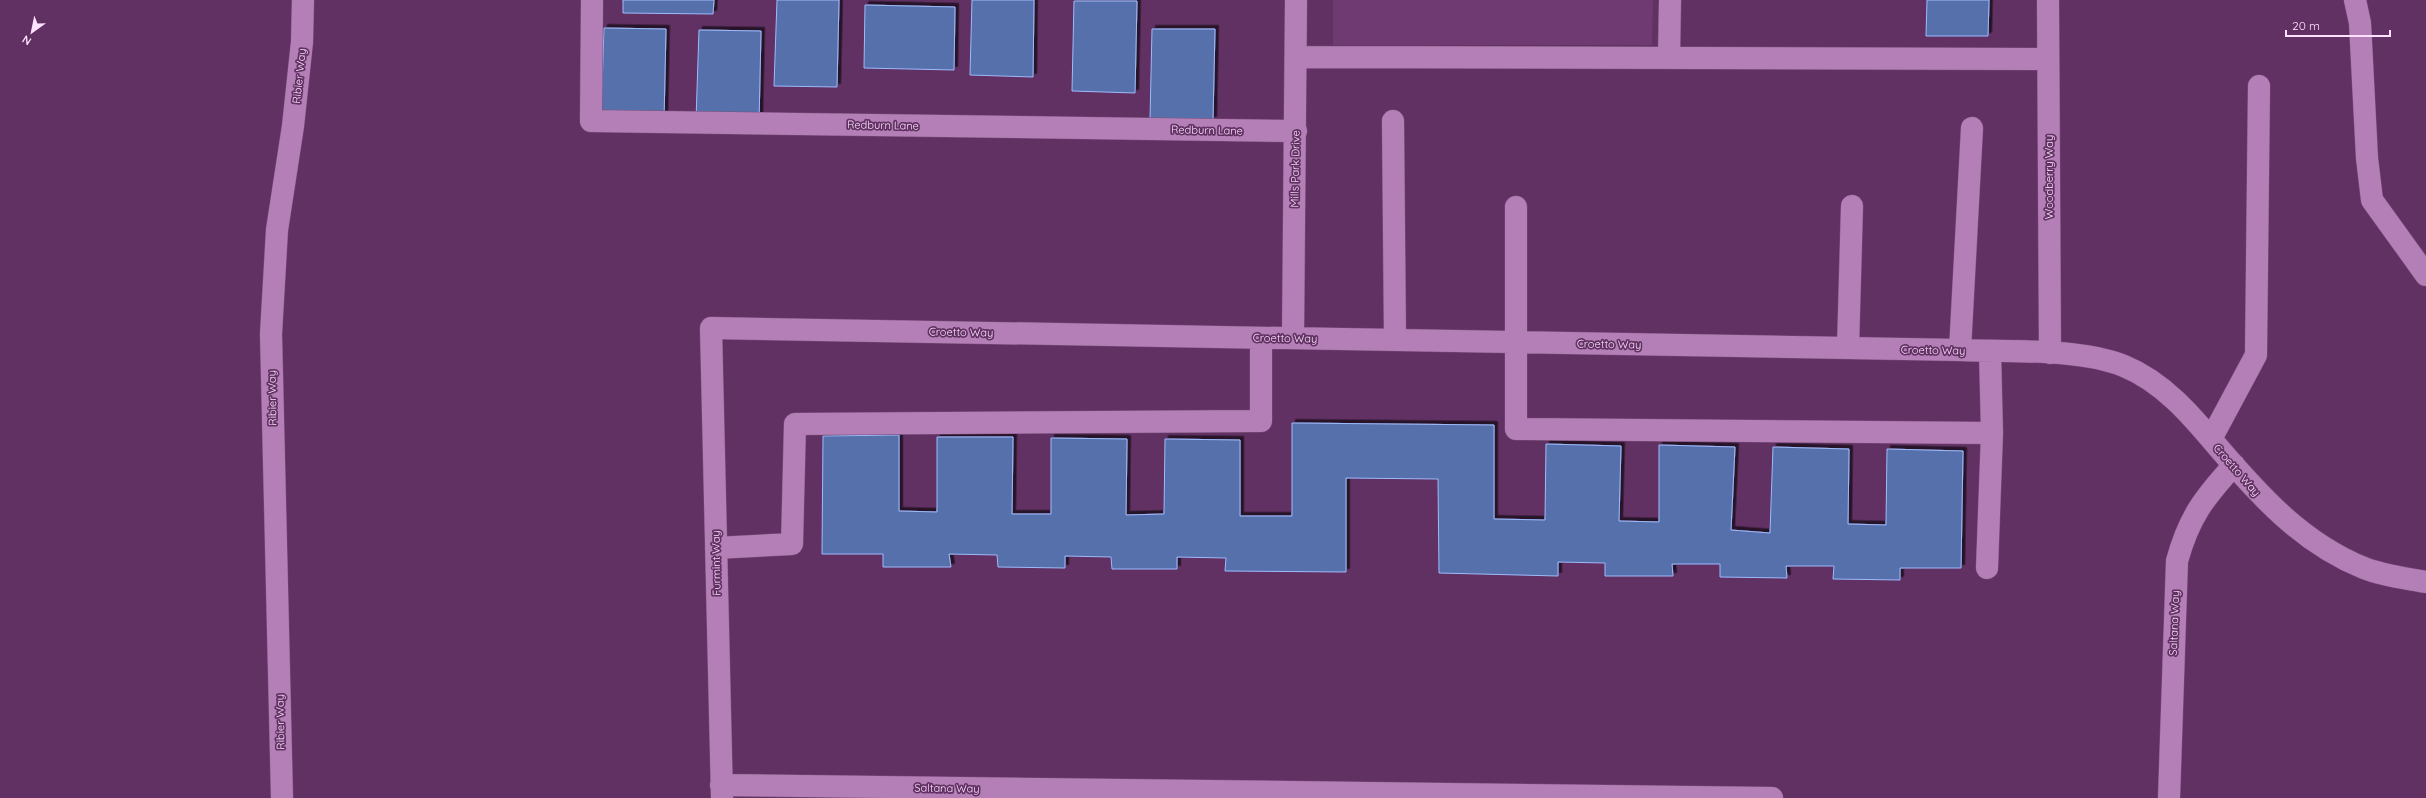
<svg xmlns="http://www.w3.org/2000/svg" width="2426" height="798" font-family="Quicksand,sans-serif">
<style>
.built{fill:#6f3971}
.building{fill:#556fab;stroke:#9ebbfc;filter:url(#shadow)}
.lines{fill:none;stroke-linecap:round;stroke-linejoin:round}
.minor-casing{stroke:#794f7a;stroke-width:23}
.minor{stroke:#b47fb6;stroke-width:22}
.labels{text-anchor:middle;stroke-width:3.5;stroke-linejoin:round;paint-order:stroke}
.street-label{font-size:11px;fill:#fee1fe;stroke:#613163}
</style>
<defs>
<filter id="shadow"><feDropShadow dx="3.5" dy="-3.5" stdDeviation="0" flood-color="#0009"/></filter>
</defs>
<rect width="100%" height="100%" fill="#613163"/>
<path class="built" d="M1333 0H1653L1652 45H1333Z"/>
<path class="building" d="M623 0H714L713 14 623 13Z
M777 0H839L837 87 774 86Z
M972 0H1034L1033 77 970 75Z
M1927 0H1989L1988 36H1926Z
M1074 1H1137L1135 93 1072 91Z
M865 5 955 7 954 70 864 68Z
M604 28 666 29 664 120 601 118Z
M1152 29H1215L1213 120 1150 119Z
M699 30 761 31 759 122 696 120Z
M1292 423 1494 425V519L1545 520 1546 444 1621 446 1619 521 1659 522V445L1735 447 1731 530 1770 533 1773 447 1849 449 1848 524 1886 525 1887 449 1963 451 1961 568H1900V580L1833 579 1834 566H1786L1787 578 1720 577V564H1672L1673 576H1605V563L1558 562V576L1439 573 1438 479 1346 478V572L1225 571 1226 558 1177 557V569H1112L1111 557 1065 556V568L998 567 997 555 949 554 951 567H883V554H822L823 436 899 435V511L937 512V437H1013L1012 514H1051V438L1127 439 1126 515 1164 514 1165 439 1240 440V516H1292Z"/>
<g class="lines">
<defs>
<path id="minor" d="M592 0 591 121 1296 131
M2048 0 2050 353
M2355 0 2360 23 2367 158 2372 200 2426 275
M1296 57 2048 59
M1669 58 1670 0
M1393 121 1395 340
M1516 207V429L1992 433 1987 568
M1293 338 1296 0
M1848 348 1852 206
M1960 350 1972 128
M1990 351 1992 433
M2211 439 2256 355 2259 86
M716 548 792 544 795 424 1261 421V338
M721 785 1772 798
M282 798 271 334 277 230 293 126 302 42 303 0
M722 798 711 328 1960 350C2009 352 2079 348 2124 366 2163 382 2191 415 2217 446 2260 496 2302 543 2364 568 2384 576 2405 578 2426 582
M2169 798 2177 561C2189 517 2204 498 2234 465"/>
</defs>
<use href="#minor" class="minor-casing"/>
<use href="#minor" class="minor"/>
</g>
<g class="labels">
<g class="street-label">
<text transform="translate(299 76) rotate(-84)" y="4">Ribier Way</text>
<text transform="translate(883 125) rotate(1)" y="4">Redburn Lane</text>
<text transform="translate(1207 130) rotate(1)" y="4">Redburn Lane</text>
<text transform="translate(1295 169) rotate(-89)" y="4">Mills Park Drive</text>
<text transform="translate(2049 177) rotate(-90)" y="4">Woodberry Way</text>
<text transform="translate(961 332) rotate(1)" y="4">Croetto Way</text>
<text transform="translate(1285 338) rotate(1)" y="4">Croetto Way</text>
<text transform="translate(1609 344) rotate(1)" y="4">Croetto Way</text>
<text transform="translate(1933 350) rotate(1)" y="4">Croetto Way</text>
<text transform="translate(272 398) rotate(-91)" y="4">Ribier Way</text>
<text transform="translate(2237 470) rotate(49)" y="4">Croetto Way</text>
<text transform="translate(716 563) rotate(-91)" y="4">Furmint Way</text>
<text transform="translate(2174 623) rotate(-88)" y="4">Saltana Way</text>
<text transform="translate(280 722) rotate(-91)" y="4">Ribier Way</text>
<text transform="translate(947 788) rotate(1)" y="4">Saltana Way</text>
</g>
</g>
<g transform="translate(32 32) rotate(213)" stroke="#613163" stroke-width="3" paint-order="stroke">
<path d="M0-3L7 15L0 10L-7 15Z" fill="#fee1fe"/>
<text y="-6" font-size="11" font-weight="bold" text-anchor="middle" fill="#fee1fe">N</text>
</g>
<path d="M2286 30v6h104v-6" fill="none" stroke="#fee1fe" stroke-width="2"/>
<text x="2292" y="30" font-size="12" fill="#fee1fe" stroke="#613163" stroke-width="3" paint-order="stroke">20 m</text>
</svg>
